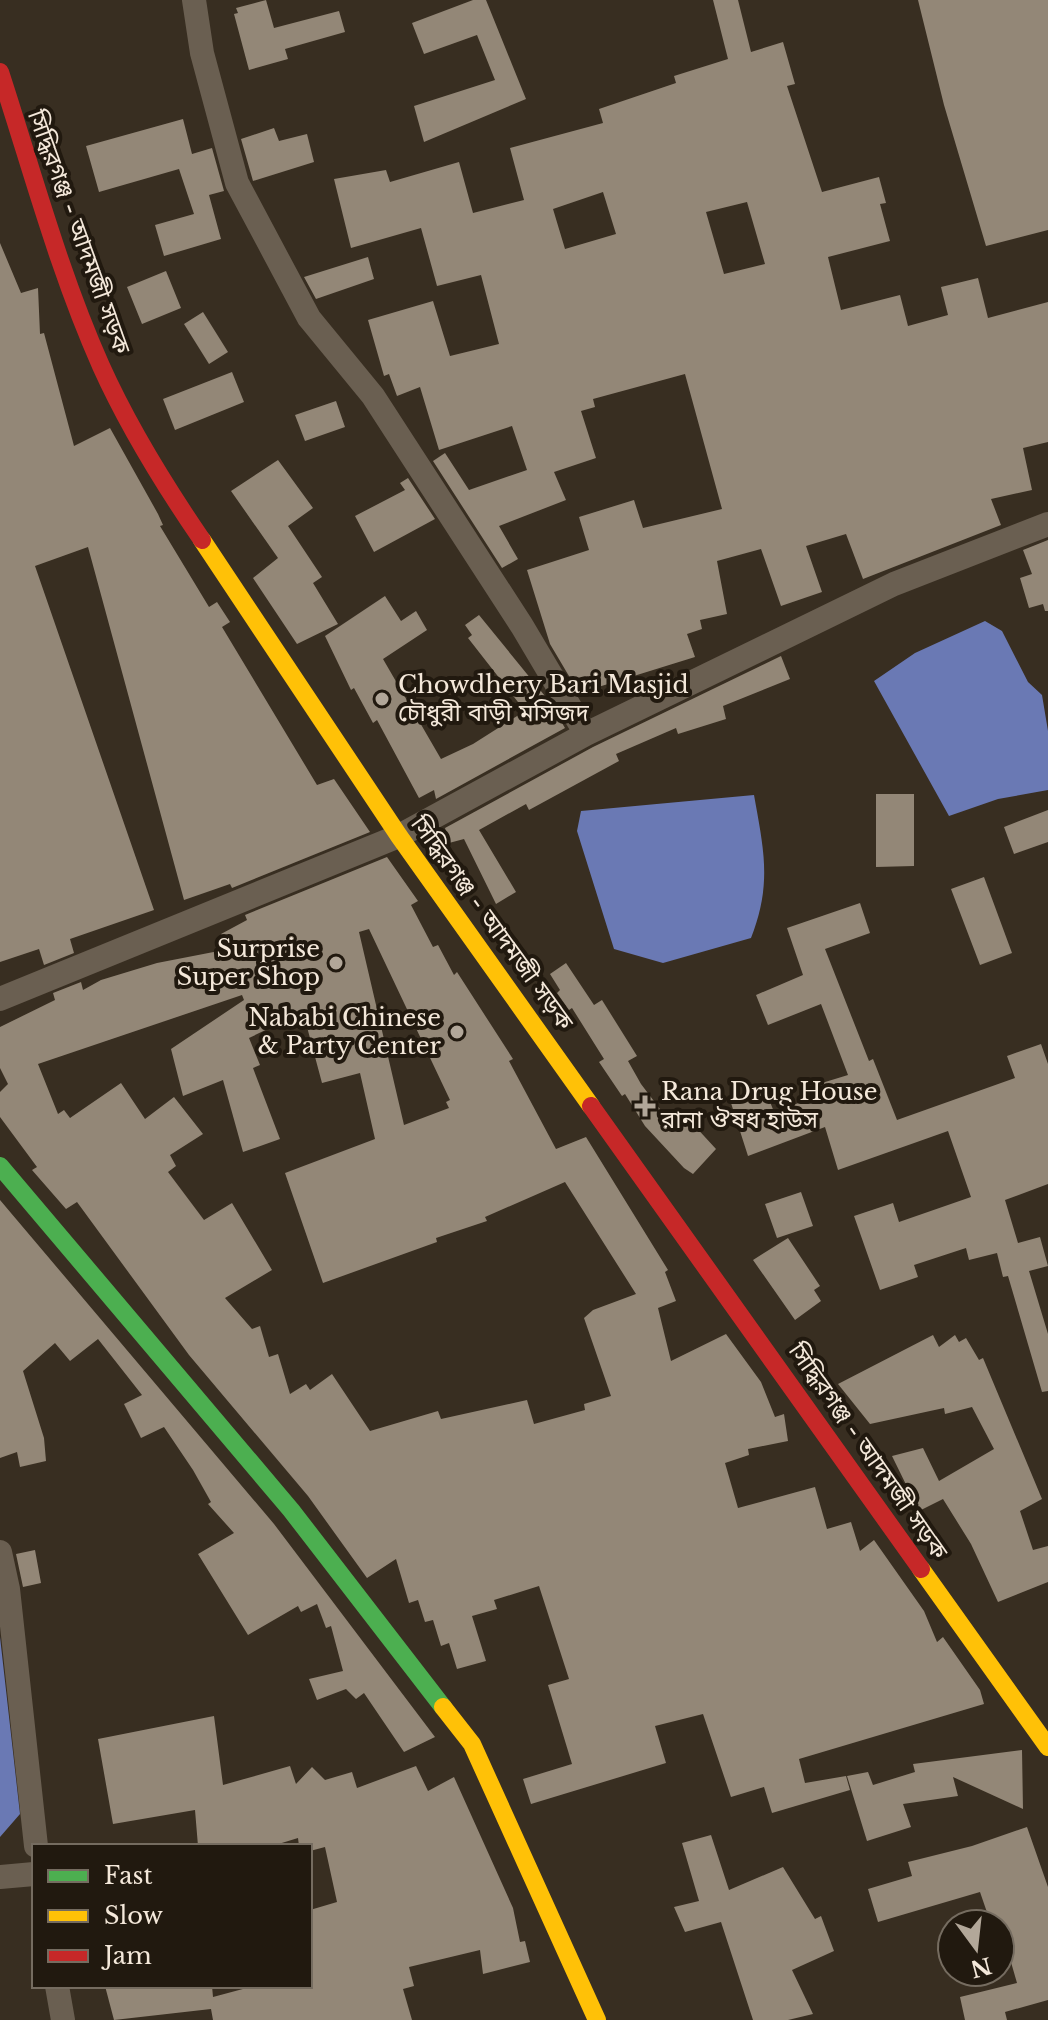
<svg xmlns="http://www.w3.org/2000/svg" width="1048" height="2020" font-family="'Libre Baskerville','Noto Sans Bengali',serif">
<style>
.water{fill:#6a79b4}
.building{fill:#938777;fill-rule:evenodd}
.lines{fill:none;stroke-linecap:round;stroke-linejoin:round}
.street{stroke:#6a5f51;stroke-width:24}
.fast{stroke:#4caf50;stroke-width:18}
.slow{stroke:#ffc107;stroke-width:18}
.jam{stroke:#c62828;stroke-width:18}
.poi-dot{fill:#b2a799;stroke:#21190f;stroke-width:3}
.labels{text-anchor:middle;stroke-width:8;stroke-linejoin:round;paint-order:stroke}
.street-label{font-size:24px;fill:#f4e8da;stroke:#21190f}
.poi-label{font-size:24px;fill:#f4e8da;stroke:#21190f;text-anchor:start}
</style>
<rect width="100%" height="100%" fill="#382e21"/>
<path class="water" d="M985 621 1002 631 1028 682 1042 695 1048 731V790L998 799 949 816 874 681 915 653Z
M754 795C764 851 772 884 751 938L663 963 614 949 577 831 581 811Z
M0 1637 20 1814 0 1837Z"/>
<path class="building" d="M266 0 274 28 339 11 345 32 285 49 288 59 249 70 234 14 238 13 236 8Z
M473 0H486L526 99 424 142 414 106 495 80 477 35 424 54 412 23Z
M713 0H738L751 52 783 42 795 84 787 86 822 192 879 177 886 203 880 204 890 241 828 257 841 310 900 295 908 326 948 315 941 287 978 278 988 318 1048 302V442L1023 448 1032 490 991 499 1001 525 863 579 846 534 806 546 822 592 781 606 761 549 717 561 727 614 700 620 702 629 687 634 695 657 579 693 550 644 527 570 589 550 579 517 634 500 643 528 722 509 685 374 593 399 595 407 581 411 596 458 554 472 566 500 499 526 518 559 502 568 433 461 445 453 469 490 527 470 512 426 439 450 420 387 397 396 389 374 384 376 368 320 433 301 450 356 499 344 481 275 437 286 421 228 351 248 334 179 386 170 390 182 459 162 473 213 524 200 510 148 603 123 599 109 676 83 674 76 728 59ZM603 192 616 234 565 249 553 209ZM747 202 765 264 724 274 706 212Z
M918 0H1048V230L986 246 944 105Z
M183 119 192 154 212 148 224 191 209 195 221 239 164 256 155 225 194 214 179 169 99 192 86 146Z
M274 128 279 141 307 134 314 162 253 181 241 139Z
M0 243 21 293 38 288 40 334 44 333 74 446 110 428 158 514 163 525 160 526 209 607 217 602 230 622 222 627 317 785 334 779 370 832 232 888 230 884 184 900 88 547 35 566 154 910 70 939 74 953 44 965 39 949 0 962Z
M368 257 374 279 316 299 304 277Z
M166 271 181 308 142 324 127 287Z
M203 312 228 352 209 364 184 324Z
M232 372 244 402 175 430 163 399Z
M336 401 345 427 305 441 295 415Z
M278 460 313 508 288 526 322 577 313 583 338 624 297 644 253 578 278 558 231 491Z
M408 478 435 519 374 552 355 516 405 490 400 483Z
M1048 540V611H1045L1043 604 1029 608 1020 578 1032 574 1023 550Z
M385 596 401 621 416 611 427 630 383 659 441 759 473 744 525 711 468 638 472 635 465 625 479 615 549 701 565 728 436 799 434 790 419 798 377 720 373 723 354 688 351 690 325 636Z
M781 656 790 679 723 706 726 719 678 734 676 728 616 754 619 761 529 810 526 804 479 830 516 892 496 904 464 839 449 843 445 828 593 747Z
M876 794H914V866L876 867Z
M1048 810V842L1014 854 1004 827Z
M387 857 418 901 411 905 433 947 438 945 454 975 457 972 513 1059 509 1061 556 1149 586 1137 668 1270 665 1272 676 1301 658 1308 671 1361 726 1334 761 1382 775 1417 784 1414 788 1441 748 1449 749 1455 725 1463 738 1508 815 1487 827 1529 851 1522 860 1551 874 1540 924 1611 937 1642 943 1637 980 1690 984 1704 799 1759 805 1783 846 1776 850 1790 772 1813 764 1787 731 1797 703 1714 655 1726 666 1763 531 1804 523 1779 572 1764 548 1685 569 1679 539 1586 494 1600 497 1609 472 1616 486 1661 457 1669 449 1643 441 1646 433 1620 425 1622 418 1600 409 1603 396 1559 367 1578 308 1496 189 1355 77 1202 66 1209 32 1170 37 1167 0 1117V1092L8 1084 0 1068V1027L55 1000 53 993 81 982 83 990 101 980 157 963 229 949 221 934 247 920 245 915ZM369 929 450 1100 446 1102 449 1108 404 1125 359 932ZM242 995 244 1000 171 1049 183 1096 223 1080 243 1152 280 1139 253 1068 260 1065 249 1038 303 1012 322 1083 360 1073 375 1139 285 1173 323 1283 437 1242 436 1238 487 1221 485 1217 565 1182 636 1294 593 1310 584 1318 611 1396 584 1404 585 1410 534 1424 527 1400 441 1419 438 1411 370 1431 332 1374 310 1390 306 1384 290 1394 278 1354 269 1357 260 1326 252 1329 225 1298 272 1270 232 1203 204 1220 168 1172 176 1166 170 1155 203 1134 174 1097 145 1119 121 1083 70 1118 64 1110 58 1114 38 1064Z
M984 877 1012 953 980 965 951 889Z
M860 903 870 933 825 949 869 1061 873 1059 897 1120 1015 1078 1007 1056 1041 1044 1048 1064V1184L1005 1200 1018 1243 1040 1237 1048 1266 1029 1271 1048 1334V1391L1042 1392 1008 1276 1003 1277 997 1253 969 1260 966 1248 914 1265 918 1277 880 1290 854 1216 893 1203 899 1222 971 1197 948 1131 838 1170 825 1127 748 1156 731 1103 765 1089 774 1112 815 1097 812 1086 848 1075 821 1004 768 1025 756 995 803 975 787 928Z
M566 963 594 1005 602 1000 637 1056 628 1061 641 1084 669 1121 681 1111 716 1149 693 1174 684 1168 645 1126 625 1094 622 1096 599 1062 604 1059 572 1008 569 1010 557 993 560 990 550 974Z
M801 1192 813 1226 777 1238 765 1204Z
M0 1200 274 1524 435 1737 404 1752 364 1693 356 1699 346 1689 317 1700 309 1679 343 1671 331 1626 326 1628 317 1604 301 1612 298 1606 248 1635 198 1554 234 1533 208 1504 211 1502 193 1470 164 1427 141 1438 124 1404 142 1395 98 1339 70 1361 55 1343 23 1371 44 1438 46 1461 20 1467 17 1452 0 1458Z
M788 1238 820 1286 814 1290 821 1301 795 1320 753 1260Z
M933 1335 939 1347 955 1335 959 1342 966 1338 979 1360 983 1358 1042 1499 1020 1511 1033 1550 1048 1546V1582L998 1602 971 1544 943 1499 919 1511 892 1456 923 1448 939 1481 994 1449 972 1407 945 1414 944 1408 870 1424 838 1384Z
M35 1550 41 1583 23 1587 16 1554Z
M214 1716 223 1785 290 1766 296 1784 312 1767 325 1780 352 1772 357 1788 416 1766 428 1791 454 1777 513 1908 520 1942 525 1941 530 1962 483 1974 480 1950 409 1967 414 1986 403 1989 412 2020H213L211 2009 114 2020 105 1986H212L213 1997 254 1986H310V1910L337 1902 325 1847 310 1851V1846H299L298 1838 272 1846H198L195 1810 113 1824 98 1739Z
M1022 1750 1023 1809 953 1777 958 1796 903 1804 911 1827 867 1841 847 1776 868 1772 873 1785 915 1772 913 1764Z
M1027 1827 1048 1887V2000L1005 2012 1007 2020H965L960 1997 1017 1983 1000 1924H991L980 1892 878 1922 868 1889 912 1876 908 1862 972 1846Z
M711 1835 729 1890 783 1867 815 1919 821 1916 834 1951 792 1970 813 2014 788 2020H753L721 1922 685 1932 674 1907 699 1901 682 1843Z"/>
<g class="lines">
<path class="street" d="M194 0 202 53 237 183 309 318 373 396 522 626 586 734
M0 999 399 836 586 734 894 584 1048 524
M0 1552 8 1589 36 1846
M0 1877 34 1874
M57 1986 63 2020"/>
<path class="fast" d="M0 1166 291 1510 443 1707"/>
<path class="slow" d="M202 540 399 836 591 1106
M921 1569 1048 1747
M443 1707 472 1744 597 2020"/>
<path class="jam" d="M0 72C32 170 59 272 101 366 128 426 165 486 202 540
M591 1106 921 1569"/>
</g>
<g class="poi-dot">
<circle cx="382" cy="699" r="8"/>
<circle cx="336" cy="963" r="8"/>
<circle cx="457" cy="1032" r="8"/>
<path d="M641 1094h8v8h8v8h-8v8h-8v-8h-8v-8h8z"/>
</g>
<g class="labels">
<g class="street-label">
<text transform="translate(79 232) rotate(70)" y="8">সিদ্ধিরগঞ্জ - আদমজী সড়ক</text>
<text transform="translate(492 923) rotate(54)" y="8">সিদ্ধিরগঞ্জ - আদমজী সড়ক</text>
<text transform="translate(868 1451) rotate(55)" y="8">সিদ্ধিরগঞ্জ - আদমজী সড়ক</text>
</g>
<g class="poi-label">
<text x="398" y="693">Chowdhery Bari Masjid<tspan x="398" dy="28">চৌধুরী বাড়ী মসিজদ</tspan></text>
<text x="320" y="957" text-anchor="end">Surprise<tspan x="320" dy="28">Super Shop</tspan></text>
<text x="441" y="1026" text-anchor="end">Nababi Chinese<tspan x="441" dy="28">&amp; Party Center</tspan></text>
<text x="661" y="1100">Rana Drug House<tspan x="661" dy="28">রানা ঔষধ হাউস</tspan></text>
</g>
</g>
<rect x="32" y="1844" width="280" height="144" fill="#21190f" stroke="#756c60" stroke-width="2"/>
<rect x="48" y="1870" width="40" height="12" fill="#4caf50" stroke="#756c60" stroke-width="2"/>
<text x="104" y="1884" font-size="24" fill="#f4e8da">Fast</text>
<rect x="48" y="1910" width="40" height="12" fill="#ffc107" stroke="#756c60" stroke-width="2"/>
<text x="104" y="1924" font-size="24" fill="#f4e8da">Slow</text>
<rect x="48" y="1950" width="40" height="12" fill="#c62828" stroke="#756c60" stroke-width="2"/>
<text x="104" y="1964" font-size="24" fill="#f4e8da">Jam</text>
<g transform="translate(976 1948) rotate(165)"><circle r="38" fill="#21190f" stroke="#756c60" stroke-width="2"/>
<path d="M0-6L14 30L0 20L-14 30Z" fill="#b2a799"/>
<text y="-12" font-size="22" font-weight="bold" text-anchor="middle" fill="#f4e8da">N</text>
</g>
</svg>
